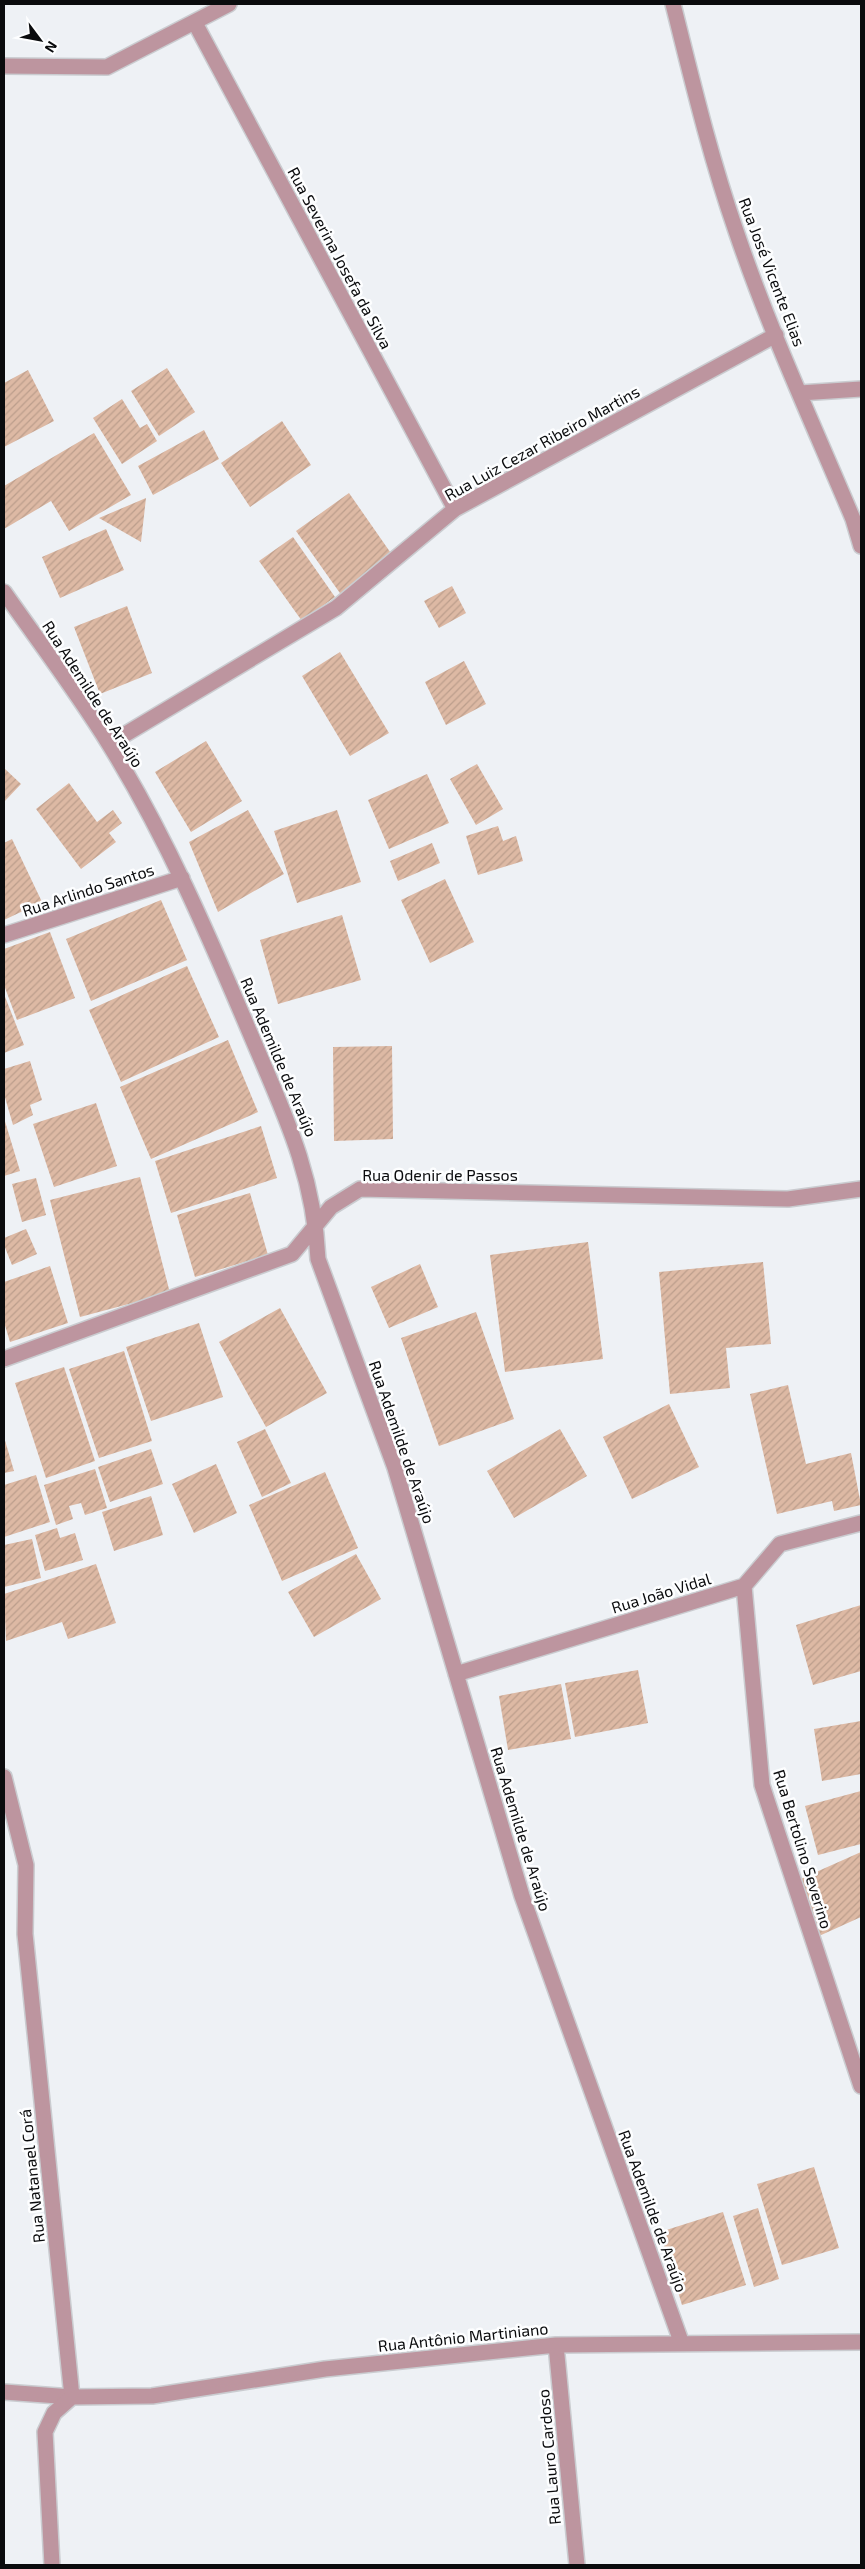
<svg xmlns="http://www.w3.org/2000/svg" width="865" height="2569" font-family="'Exo 2',sans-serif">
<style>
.building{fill:url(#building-hatch)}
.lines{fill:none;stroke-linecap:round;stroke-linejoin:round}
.service-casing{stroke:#caccd0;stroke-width:18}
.minor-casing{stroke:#caccd0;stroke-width:18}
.service{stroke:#bd959f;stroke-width:15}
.minor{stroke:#bd959f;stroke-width:15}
.labels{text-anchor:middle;stroke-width:5;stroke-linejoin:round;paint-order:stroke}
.street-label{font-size:16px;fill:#0a0b0d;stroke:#fdfeff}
</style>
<defs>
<pattern id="building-hatch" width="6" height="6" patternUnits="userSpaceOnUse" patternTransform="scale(1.25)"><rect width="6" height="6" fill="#ddb9a4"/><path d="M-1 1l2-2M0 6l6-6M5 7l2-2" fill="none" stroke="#bc9e8c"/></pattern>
</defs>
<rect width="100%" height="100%" fill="#eef1f5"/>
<path class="building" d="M167 368 195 412 159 436 131 391Z
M28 370 54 421 4 447V383Z
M122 399 140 428 147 424 157 441 122 464 93 418Z
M282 421 311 465 250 507 221 463Z
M204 430 219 459 153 495 138 466Z
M94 433 131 495 69 531 51 501 4 529V486Z
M349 493 395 559 342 596 296 531Z
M146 498 141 542 99 518Z
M106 529 124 570 60 598 42 557Z
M293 537 335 597 302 621 259 561Z
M452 586 466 613 439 628 424 601Z
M127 606 152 673 100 694 74 627Z
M340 652 389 733 350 756 302 676Z
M464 661 486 704 446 725 425 682Z
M206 741 242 801 191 832 155 772Z
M477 764 503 809 476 825 450 779Z
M4 768 21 784 4 802Z
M427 774 449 823 389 849 368 800Z
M69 783 97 822 113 810 122 823 109 833 116 842 81 869 36 809Z
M248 810 284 874 218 912 189 842Z
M337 810 361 882 297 903 274 831Z
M498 826 503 841 516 836 523 861 478 875 466 836Z
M12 839 42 902 4 920V843Z
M432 843 440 863 398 881 390 861Z
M445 879 474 942 430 963 401 900Z
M161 900 187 960 91 1001 66 939Z
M342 915 361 980 278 1004 260 940Z
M50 932 75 998 17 1020 4 985V949Z
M187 966 219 1037 121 1082 89 1010Z
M4 994 24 1045 4 1053Z
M228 1040 258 1112 151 1159 120 1087Z
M392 1046 393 1139 334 1141 333 1047Z
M30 1061 42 1100 30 1105 33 1115 13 1125 4 1094V1069Z
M96 1103 117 1166 54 1187 33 1124Z
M4 1118 20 1171 4 1176Z
M261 1126 277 1178 171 1213 155 1161Z
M140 1177 170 1293 80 1317 50 1200Z
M36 1178 46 1215 22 1222 12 1184Z
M250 1193 268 1255 195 1277 177 1215Z
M26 1229 37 1254 12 1265 4 1245V1238Z
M588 1242 603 1359 505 1372 490 1255Z
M763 1262 771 1344 726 1348 730 1388 670 1394 659 1272Z
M420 1264 438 1307 389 1328 371 1287Z
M50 1266 68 1323 10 1342 4 1322V1282Z
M280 1308 327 1393 266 1427 219 1342Z
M476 1312 514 1419 439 1446 401 1338Z
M199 1323 223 1397 151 1421 126 1347Z
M124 1351 152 1441 99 1458 69 1369Z
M64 1367 95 1461 46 1478 15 1383Z
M788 1385 806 1464 851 1453 861 1505 834 1511 832 1501 777 1514 750 1394Z
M669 1404 699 1467 632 1499 603 1437Z
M265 1429 291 1483 262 1497 237 1442Z
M560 1429 587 1476 514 1518 487 1471Z
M4 1437 14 1471 4 1473Z
M151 1449 163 1484 110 1502 98 1467Z
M216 1464 237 1513 194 1533 172 1484Z
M95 1469 107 1508 85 1515 81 1503 69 1506 73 1519 56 1525 44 1485Z
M325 1472 358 1548 282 1581 249 1505Z
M36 1475 50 1522 4 1537V1485Z
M151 1496 163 1535 114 1551 102 1512Z
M57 1528 60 1538 75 1533 83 1560 45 1571 35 1535Z
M32 1539 41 1578 4 1587V1545Z
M356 1554 381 1599 314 1637 288 1592Z
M96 1564 116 1623 68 1639 62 1622 6 1641 4 1594Z
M861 1605V1671L813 1685 796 1625Z
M638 1670 648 1723 575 1737 565 1683Z
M561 1684 571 1739 508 1750 499 1696Z
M861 1721V1774L822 1781 814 1729Z
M861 1791V1844L818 1855 805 1806Z
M861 1852V1917L819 1936 796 1881Z
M814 2167 839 2248 782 2265 757 2184Z
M758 2208 779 2279 754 2287 733 2216Z
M723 2212 746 2285 682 2305 660 2232Z"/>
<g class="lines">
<defs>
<path id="service" d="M4 2392 72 2397"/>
<path id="minor" d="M673 4C692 80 710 156 736 231 769 329 813 424 853 519L861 546
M195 23 455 509
M4 66 107 67 229 4
M800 393 861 389
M4 592C39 642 77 692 109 744 166 836 208 934 250 1033 283 1111 314 1172 318 1259L395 1468 522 1896 682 2344
M109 744 336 608 455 509 776 335
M4 935 182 878
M4 1359 292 1254 331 1207 360 1189 788 1199 861 1189
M744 1586 762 1785 861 2086
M456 1674 744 1586 780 1544 861 1523
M4 1777 26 1865 25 1934 72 2397 54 2413 45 2432 52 2565
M556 2345 577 2565
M72 2397 152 2396 325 2369 556 2345 861 2342"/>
</defs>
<use href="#service" class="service-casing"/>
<use href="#minor" class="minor-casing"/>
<use href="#service" class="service"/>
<use href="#minor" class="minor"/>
</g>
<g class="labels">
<g class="street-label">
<text transform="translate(340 258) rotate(62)" y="6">Rua Severina Josefa da Silva</text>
<text transform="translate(772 272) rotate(69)" y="6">Rua José Vicente Elias</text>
<text transform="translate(542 443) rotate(-29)" y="6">Rua Luiz Cezar Ribeiro Martins</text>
<text transform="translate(93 694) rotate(57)" y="6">Rua Ademilde de Araújo</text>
<text transform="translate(88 890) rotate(-18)" y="6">Rua Arlindo Santos</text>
<text transform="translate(279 1057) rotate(67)" y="6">Rua Ademilde de Araújo</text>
<text x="440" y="1181">Rua Odenir de Passos</text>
<text transform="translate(402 1442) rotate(71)" y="6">Rua Ademilde de Araújo</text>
<text transform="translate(661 1593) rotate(-17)" y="6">Rua João Vidal</text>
<text transform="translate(521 1829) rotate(73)" y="6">Rua Ademilde de Araújo</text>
<text transform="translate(803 1849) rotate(73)" y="6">Rua Bertolino Severino</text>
<text transform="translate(32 2176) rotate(-96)" y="6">Rua Natanael Corá</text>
<text transform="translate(653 2211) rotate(70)" y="6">Rua Ademilde de Araújo</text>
<text transform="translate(463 2337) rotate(-6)" y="6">Rua Antônio Martiniano</text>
<text transform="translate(549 2457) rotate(-95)" y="6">Rua Lauro Cardoso</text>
</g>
</g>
<rect width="865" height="2569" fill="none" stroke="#0a0b0d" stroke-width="10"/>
<g transform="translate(40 40) rotate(122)" stroke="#fdfeff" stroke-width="4" paint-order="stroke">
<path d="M0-4L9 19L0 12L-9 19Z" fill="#0a0b0d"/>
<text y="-8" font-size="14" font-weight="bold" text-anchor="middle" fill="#0a0b0d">N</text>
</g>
</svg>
